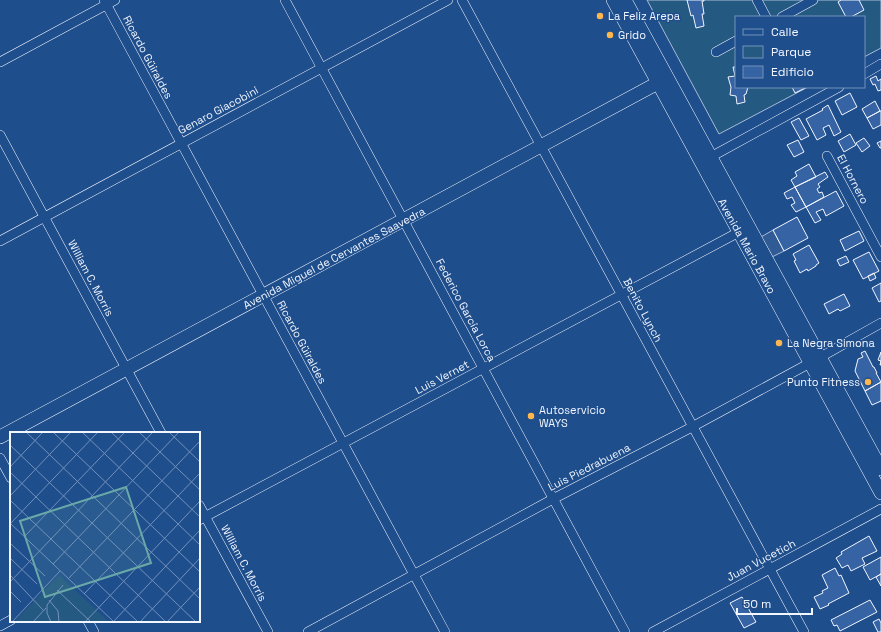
<svg xmlns="http://www.w3.org/2000/svg" width="881" height="632" font-family="'Space Grotesk',sans-serif">
<style>
.green{fill:#245a82;stroke:#a8bbd7}
.parking{fill:#305b95;stroke:#a8bbd7}
.building{fill:#3563a3;stroke:#f2f6ff}
.lines{fill:none;stroke-linecap:round;stroke-linejoin:round}
.street-casing{stroke:#f2f6ff;stroke-width:10}
.secondary-casing{stroke:#f2f6ff;stroke-width:14}
.street{stroke:#1f4e8c;stroke-width:9}
.secondary{stroke:#1f4e8c;stroke-width:13}
.poi-dot{fill:#ffb74d;stroke:#1f4e8c;stroke-width:1.5}
.labels{text-anchor:middle;stroke-width:3;stroke-linejoin:round;paint-order:stroke}
.poi-label{font-size:11px;fill:#f2f6ff;stroke:#1f4e8c;text-anchor:start}
.street-label{font-size:11px;fill:#f2f6ff;stroke:#1f4e8c}
.inset-road{fill:none;stroke:#7391ba;stroke-width:1}
.view{fill:#6aa9a8;fill-opacity:0.15;stroke:#6aa9a8;stroke-width:2}
.inset-edge{fill:none;stroke:#f2f6ff;stroke-width:2}
</style>
<rect width="100%" height="100%" fill="#1f4e8c"/>
<path class="green" d="M647 0H881V48L864 57V17H736V87H808L719 134Z"/>
<path class="parking" d="M773 230 784 251 772 257 761 237Z"/>
<path class="building" d="M687 0H704V1H702L704 14H702L704 26 696 28 693 15 691 16Z
M841 0H859L864 10 851 17H846L838 2Z
M733 67H736V87H748L746 94 744 95 745 102 737 104 736 96 730 95 731 87 728 77 735 76Z
M876 76 878 81 881 79V90L878 91 875 84 873 85 870 79Z
M792 87H807L795 93Z
M850 93 857 107 842 115 835 101Z
M875 101 880 111 867 118 862 109Z
M828 105 841 132 834 136 829 125 823 128 826 135 817 140 806 119 823 110 822 109Z
M880 111H881V125L873 129 867 118Z
M799 118 809 136 801 140 791 122Z
M850 134 856 145 844 152 838 141Z
M864 138 870 146 862 152 856 143Z
M798 140 804 152 794 157 787 145Z
M881 141V148H880L877 143Z
M809 164 816 177 795 187 791 180 797 176 795 172Z
M825 172 828 177 818 184 820 187 817 189 819 193 822 192 824 197 806 207 795 187Z
M795 187 806 207 796 212 791 205 795 203 792 197 787 199 784 193Z
M836 191 844 206 826 216 823 209 816 212 821 220 815 223 806 207Z
M797 217 808 238 784 251 773 230Z
M859 231 864 241 845 251 840 240Z
M809 245 819 263 816 265V266L808 271 807 269 800 273 794 261 796 260 793 254Z
M869 252 879 271 863 279 853 260Z
M846 256 849 262 840 266 837 260Z
M874 273 876 278 870 281 868 276Z
M881 283V301L879 302 872 288Z
M844 294 850 306 840 311 838 309 829 314 824 304Z
M865 351 873 367H874L877 373H876L881 382 865 391 855 371 858 359 863 357 861 353Z
M881 352V365H880L881 361 878 360Z
M881 382V401L872 405 865 391Z
M869 536 877 551 862 558 865 564 851 571 848 565 842 568 836 558 842 554 841 552Z
M881 557V574L870 580 863 567Z
M835 568 839 576 841 575 849 593 828 604 829 605 820 609 814 597 823 593 822 591 828 588 822 575Z
M881 574V586L876 577Z
M742 597 756 622 744 628 730 603Z
M870 600 877 612 840 631 837 625 834 626 831 620Z
M879 619 881 623V632H878L873 622Z"/>
<g class="lines">
<defs>
<path id="street" d="M104 0 445 632
M285 0 625 632
M462 0 804 632
M757 0 766 17
M782 17 813 0
M716 52 736 41
M0 62 115 0
M864 74 881 64
M0 135 161 433
M827 156 881 257
M707 159 839 87
M0 241 448 0
M0 458 11 478
M199 505 268 632
M199 520 739 232
M88 621 94 632
M0 626 11 620
M308 632 553 499 692 427 810 363 881 323
M653 632 881 509"/>
<path id="secondary" d="M613 0 881 493
M625 0 881 469
M0 437 667 78"/>
</defs>
<use href="#street" class="street-casing"/>
<use href="#secondary" class="secondary-casing"/>
<use href="#street" class="street"/>
<use href="#secondary" class="secondary"/>
</g>
<g class="poi-dot">
<circle cx="600" cy="16" r="4"/>
<circle cx="610" cy="35" r="4"/>
<circle cx="779" cy="343" r="4"/>
<circle cx="868" cy="382" r="4"/>
<circle cx="531" cy="416" r="4"/>
</g>
<g class="labels">
<g class="poi-label">
<text x="608" y="20">La Feliz Arepa</text>
<text x="618" y="39">Grido</text>
<text x="787" y="347">La Negra Simona</text>
<text x="860" y="386" text-anchor="end">Punto Fitness</text>
<text x="539" y="414">Autoservicio<tspan x="539" dy="13">WAYS</tspan></text>
</g>
<g class="street-label">
<text transform="translate(148 57) rotate(62)" y="4">Ricardo Güiraldes</text>
<text transform="translate(218 110) rotate(-28)" y="4">Genaro Giacobini</text>
<text transform="translate(853 179) rotate(62)" y="4">El Hornero</text>
<text transform="translate(747 246) rotate(61)" y="4">Avenida Mario Bravo</text>
<text transform="translate(334 258) rotate(-28)" y="4">Avenida Miguel de Cervantes Saavedra</text>
<text transform="translate(91 278) rotate(62)" y="4">William C. Morris</text>
<text transform="translate(466 310) rotate(62)" y="4">Federico García Lorca</text>
<text transform="translate(643 310) rotate(62)" y="4">Benito Lynch</text>
<text transform="translate(302 342) rotate(62)" y="4">Ricardo Güiraldes</text>
<text transform="translate(442 377) rotate(-28)" y="4">Luis Vernet</text>
<text transform="translate(589 467) rotate(-27)" y="4">Luis Piedrabuena</text>
<text transform="translate(761 560) rotate(-28)" y="4">Juan Vucetich</text>
<text transform="translate(244 563) rotate(62)" y="4">William C. Morris</text>
</g>
</g>
<g transform="translate(10 432)">
<rect width="190" height="190" fill="#1f4e8c"/>
<path d="M49 143 99 190H4Z" fill="#245a82"/>
<path class="inset-road" d="M16 0 190 167M43 0 190 140M72 0 190 113M101 0 190 85M129 0 190 58M159 0 190 30M0 13 186 190M0 35 33 0M0 40 156 190M0 64 61 0M0 68 128 190M0 91 104 190M0 92 88 0M14 105 115 0M0 111 35 144M0 126 27 152M43 132 169 0M0 143 34 179M58 147 190 9M0 150 143 0M47 158 81 190M0 159 11 170M74 162 190 41M39 168 48 179 49 190M2 190 50 139M23 190 36 176M41 190 37 181V173L53 153M75 190 190 69M103 190 190 98M130 190 190 126M157 190 190 155"/>
<path class="view" d="M116 55 141 131 35 165 10 89Z"/>
<rect width="190" height="190" class="inset-edge"/>
</g>
<rect x="735" y="16" width="130" height="72" fill="#1f4e8c" stroke="#7391ba"/>
<rect x="743" y="29" width="20" height="6" fill="#1f4e8c" stroke="#7391ba"/>
<text x="771" y="36" font-size="12" fill="#f2f6ff">Calle</text>
<rect x="743" y="46" width="20" height="12" fill="#245a82" stroke="#7391ba"/>
<text x="771" y="56" font-size="12" fill="#f2f6ff">Parque</text>
<rect x="743" y="66" width="20" height="12" fill="#3563a3" stroke="#7391ba"/>
<text x="771" y="76" font-size="12" fill="#f2f6ff">Edificio</text>
<path d="M737 608v6h75v-6" fill="none" stroke="#f2f6ff" stroke-width="2"/>
<text x="743" y="608" font-size="12" fill="#f2f6ff" stroke="#1f4e8c" stroke-width="3" paint-order="stroke">50 m</text>
</svg>
